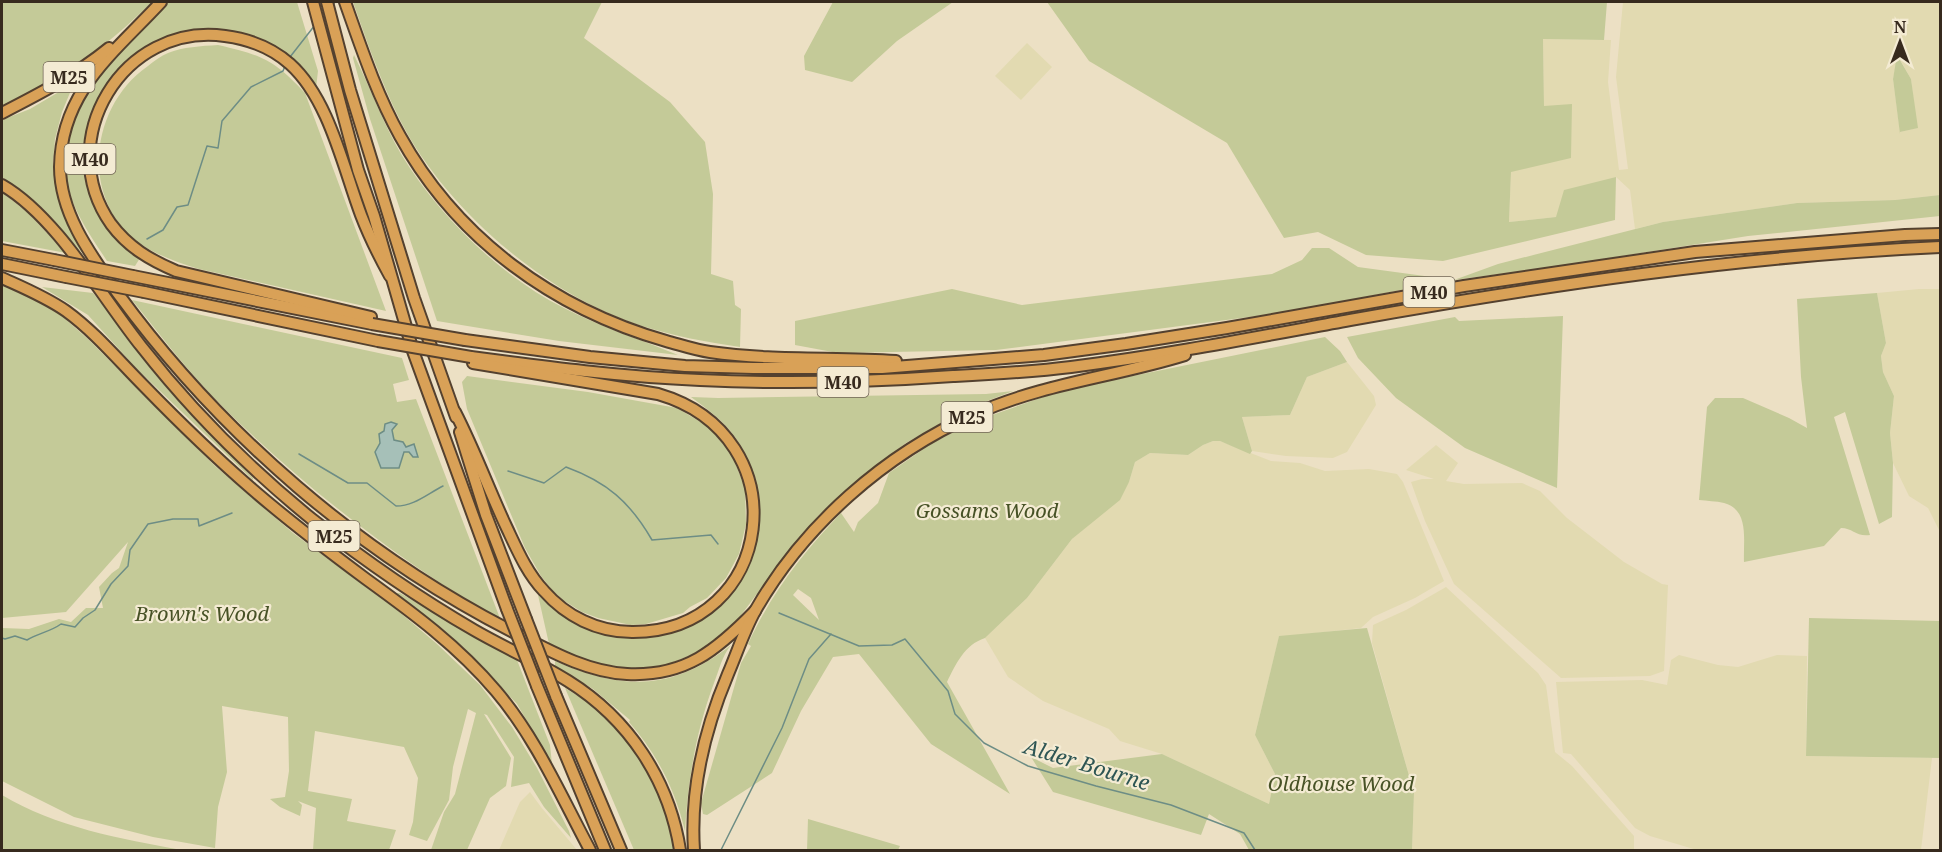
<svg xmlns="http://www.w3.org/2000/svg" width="1942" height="852" font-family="'Noto Serif',serif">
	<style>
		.farmland { fill: #e2dab1; fill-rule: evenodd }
		.green { fill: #c4ca98; fill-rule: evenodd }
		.water { fill: #a6c0b8; stroke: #6d8d85; stroke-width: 1.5 }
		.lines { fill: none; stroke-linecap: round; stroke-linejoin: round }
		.stream { stroke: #6d8d85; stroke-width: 1.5 }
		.highway-casing { stroke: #54412f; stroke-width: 14 }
		.highway { stroke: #d9a157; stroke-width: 10 }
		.highway-bridge-casing { stroke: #54412f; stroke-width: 14; stroke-linecap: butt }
		.highway-bridge { stroke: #d9a157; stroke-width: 10 }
		.labels { text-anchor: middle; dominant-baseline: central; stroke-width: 4.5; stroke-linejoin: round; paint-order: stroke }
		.shield { fill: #f4ebd3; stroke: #706454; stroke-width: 1.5 }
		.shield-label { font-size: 18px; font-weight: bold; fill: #372a1e }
		.park-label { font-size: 20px; font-style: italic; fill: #475226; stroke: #f4ebd3 }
		.water-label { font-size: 21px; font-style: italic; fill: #2e5654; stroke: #f4ebd3 }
	</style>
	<rect width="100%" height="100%" fill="#ece0c4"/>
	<!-- farmland -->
	<g class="farmland">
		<path d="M1623,2H1940V195L1895,200L1797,203L1663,222L1635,229L1630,190L1616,177L1556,217L1509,222L1511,172L1544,106L1543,39L1611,40L1608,82L1619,170L1628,169L1616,77ZM1898,56L1911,79L1917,128L1900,132L1893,79Z"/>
		<path d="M1027,43L1052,67L1021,100L995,76Z"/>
		<path d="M1919,289H1940V532L1928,508L1909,496L1893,463L1890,433L1894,396L1883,372L1881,356L1886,343L1877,293Z"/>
		<path d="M1347,362L1374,396L1376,405L1347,452L1333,458L1286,456L1252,451L1242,417L1290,415L1307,377Z"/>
		<path d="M1213,441H1220L1271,461L1300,463L1325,471L1369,469L1397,474L1403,482L1444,581L1415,598L1373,617L1361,628L1279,637L1255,735L1275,774L1269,804L1162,754L1120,741L1109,729L1043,701L1008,677L985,638L1027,598L1072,539L1094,520L1129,482L1135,462L1150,453L1188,455L1203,445Z"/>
		<path d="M1436,445L1458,463L1446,481L1464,484L1522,483L1540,491L1567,518L1624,562L1662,584L1668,585L1664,671L1650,676L1561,678L1454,584L1425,521L1411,482L1422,479H1434L1406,470Z"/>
		<path d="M1446,587L1538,673L1546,685L1555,752L1572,766L1634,836V850H1412L1414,793L1372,643L1373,625L1406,610Z"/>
		<path d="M1679,655L1718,665L1738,667L1777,655L1807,656L1806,756L1932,758L1921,850H1697L1650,836L1635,828L1571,754L1563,753L1556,682L1642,680L1667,685L1671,660Z"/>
		<path d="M530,792L541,807L577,850H499L520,802Z"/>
	</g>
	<!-- green -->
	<g class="green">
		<path d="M2,2H152C107,46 60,82 2,107Z"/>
		<path d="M168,2H297L318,71L316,88C305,76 294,60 281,51C255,34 224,27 194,31C113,42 65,127 94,202C103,226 121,243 140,258L135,266L107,261C94,241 79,220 71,197C55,144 78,91 116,54C133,36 153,22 168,2Z"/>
		<path d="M353,2H602L584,38L670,102L705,142L713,194L711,274L733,281L735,305L741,309L740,347C706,342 674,336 642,326C547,296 445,209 400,120C381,82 367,42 353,2Z"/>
		<path d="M833,2H953L897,41L852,82L805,70L804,56Z"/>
		<path d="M1047,2H1607L1604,40L1543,39L1544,106L1572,104L1571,158L1511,172L1509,222L1556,217L1564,190L1616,177L1615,220L1443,261L1366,255L1318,232L1284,238L1227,143L1089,61Z"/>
		<path d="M218,45C262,55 274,60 305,93L386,311L199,269C174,261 149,253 129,235C80,187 94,103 148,66C154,61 161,56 168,53C183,47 201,46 218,45Z"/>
		<path d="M354,55C370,87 383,123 401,154C438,215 500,276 564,308C600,327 640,339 678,355L559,341L437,321L370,119L353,58Z"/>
		<path d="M1897,55L1911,79L1918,128L1900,132V134L1893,79Z"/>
		<path d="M74,83L62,112L55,139L53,162L62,209L86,257L40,206L2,177V120L30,109Z"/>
		<path d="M2,192L28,213L66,253L2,241Z"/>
		<path d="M1940,195V216L1748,236L1560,266L1454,280L1280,313L996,350L838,353L795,345V321L952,289L1022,305L1272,274L1302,260L1312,248H1329L1358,267L1454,280L1498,264L1663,222L1797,203L1895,200Z"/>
		<path d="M2,285L35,299L62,316L89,340L215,466L293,533L397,610L437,644L480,685L512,727L537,768L569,831L571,838L544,807L529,783L511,787L514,757L487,715L484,714L511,758L506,786L490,798L467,850H431L444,812L455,794L476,713L468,709L453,767L449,800L427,841L409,835L413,822L418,778L404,747L315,731L308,791L352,799L347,821L396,830L389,850H313L316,808L298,801L302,805L300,816L280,807L270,799L285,797L289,771L288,717L222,706L227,772L218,807L215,848L153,837L74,817L2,781V628L29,629L59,619L71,622L86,608H103L99,587L112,573L119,568L128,542L66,612L2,618Z"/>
		<path d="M42,287L93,293L182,404L253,478V480L136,368L88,315Z"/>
		<path d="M1877,293L1886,343L1881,356L1883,372L1894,396L1890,433L1893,463L1892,517L1879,524L1845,412L1834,417L1870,535C1856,537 1853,528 1841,528L1824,546L1744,562C1743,541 1750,510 1724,503C1716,501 1707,501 1699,500L1707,407L1715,398H1743L1789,418L1807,428L1801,377L1797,299Z"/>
		<path d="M132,300L402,358L409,380L393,384L397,402L416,399L501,621C400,561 307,490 223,407C190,374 161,336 132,300Z"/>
		<path d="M1563,316L1557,488L1465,448L1396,398L1358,358L1347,337L1455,317L1459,321Z"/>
		<path d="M1325,337L1340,351L1347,362L1307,377L1290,415L1242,417L1252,451L1250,454L1220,441H1213L1203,445L1188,455L1150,453L1135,462L1129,482L1120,500L1072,539L1027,598L985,638C964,645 956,664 947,682L1010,794L931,744L859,654L833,657L801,711L772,773L707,815L703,814L701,803L741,663L751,646L748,644C772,592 802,554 841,513L854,532L858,522L878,503L889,473L932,443L978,420L1046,396L1088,385ZM798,589L811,598L819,620L793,595Z"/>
		<path d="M467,376L588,392L677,408L709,427L732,455L745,488L746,524L739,554L726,578L707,598L690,607L683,613L646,624L631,625L598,618L582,612L563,600L552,590L541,576L525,548L467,409L462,382Z"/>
		<path d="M1013,391L964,410L906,443L851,486L819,515L788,552L763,591L756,595L733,626L699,653L693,654L669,664L638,670L586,661L549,644L538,595C559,613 584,632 613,636C723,651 800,529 735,437C724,421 707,409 691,397L718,398L986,394Z"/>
		<path d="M394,593H400L517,660L550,745L552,764L517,704L464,648L439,626Z"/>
		<path d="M1809,618L1940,621V758L1806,756Z"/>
		<path d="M1367,628L1414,793L1412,850H1249L1240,834L1209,814L1201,835L1053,792L1031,757L1053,768L1162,754L1269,804L1275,774L1255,735L1279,636Z"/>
		<path d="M731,645C722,656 719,670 714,683C696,731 688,780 685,831C675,789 657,754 629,722L630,720L593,689L555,666V661C622,690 671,692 731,645Z"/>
		<path d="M565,688L591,704L606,717L642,758L652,778L670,820L675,850H634Z"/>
		<path d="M2,795C55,827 121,839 182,850H2Z"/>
		<path d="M808,819L900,846L898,850H807Z"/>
	</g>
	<!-- water -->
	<path class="water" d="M391,422L397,424L392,430L394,440L403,442L406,447L414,444L418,457H413L409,452H404L399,468H381L375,452L380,443L379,434L384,431L385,424Z"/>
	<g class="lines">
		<!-- stream -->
		<g class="stream">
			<path d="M332,6L335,2"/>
			<path d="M290,57L315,25"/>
			<path d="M147,239L163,230L177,207L188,205L207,146L218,148L222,121L251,87L283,71L285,66"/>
			<path d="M299,454L348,483H367L396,506C414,506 427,494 443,486"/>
			<path d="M508,471L544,483L566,467C607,482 630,502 652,540L711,535L718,544"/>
			<path d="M779,613L859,646L892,645L905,639L948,691L955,714L984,743L1028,766L1096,786L1171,805L1244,833L1255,850"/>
			<path d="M2,638L5,639L15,636L27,640C38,633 50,632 61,624L75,627L83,618L95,610L111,584L128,566L130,550L148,524L173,519H198L199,526L232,513"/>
			<path d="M721,850L782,728L809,659L831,634"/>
		</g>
		<defs>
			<g id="highway">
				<path d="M161,2C114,53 61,91 60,167C60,215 93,258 119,295C222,435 360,554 515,633C550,651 587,672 627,674C685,677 717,650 755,611"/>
				<path d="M313,2L358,170L374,216L413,351L507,609"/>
				<path d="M327,2L350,90L414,298L456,417"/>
				<path d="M345,2C361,47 376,93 400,136C457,239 554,309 666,341C681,345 695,350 710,352C772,361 834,357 896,361"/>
				<path d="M2,113C39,94 76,75 109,48"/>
				<path d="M2,185C56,216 102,297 141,346C191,410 250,469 313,520C364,560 417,597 474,630C505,648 538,662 568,681C629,719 669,780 680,850"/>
				<path d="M2,250L54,260"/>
				<path d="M2,264L66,277"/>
				<path d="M133,276L372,324"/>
				<path d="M2,278C24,288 46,297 66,311C95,332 119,361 144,386C179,422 215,457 252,489C289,521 327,550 366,579C413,613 458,646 496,691C536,738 561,796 590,850"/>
				<path d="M144,292L378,341"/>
				<path d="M371,317L176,271C150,260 128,247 111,224C52,140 123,22 225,36C248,39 272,48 290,64C329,99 343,167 361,215C369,236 379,256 390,276"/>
				<path d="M465,340L590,357L685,366L753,368H882L1044,355L1126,344L1227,328L1464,286L1695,252L1905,235L1940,234"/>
				<path d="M471,357C547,367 623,377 700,380C784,384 869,382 953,376C992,374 1032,372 1071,367C1165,355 1257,337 1350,320C1546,285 1742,256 1940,247"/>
				<path d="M455,412C474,449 488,487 505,524C516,547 526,572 544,591C566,616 597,632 632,632C775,633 802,436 658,394L473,363"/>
				<path d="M460,432L486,515L526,619"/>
				<path d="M537,686L605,850"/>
				<path d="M556,696L621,850"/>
				<path d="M694,850C690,789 704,731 728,674C737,653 744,631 755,611C804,525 885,454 975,414C1045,383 1114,377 1185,355"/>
			</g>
		</defs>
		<!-- highway casing -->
		<use href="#highway" class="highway-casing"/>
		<!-- highway -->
		<use href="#highway" class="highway"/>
		<defs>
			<g id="highway-bridge">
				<path d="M54,260L133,276"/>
				<path d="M66,277L144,292"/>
				<path d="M372,324L465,340"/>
				<path d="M378,341L471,357"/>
				<path d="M507,609L537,686"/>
				<path d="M526,619L556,696"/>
			</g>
		</defs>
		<!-- highway-bridge casing -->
		<use href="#highway-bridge" class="highway-bridge-casing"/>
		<!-- highway-bridge -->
		<use href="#highway-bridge" class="highway-bridge"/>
	</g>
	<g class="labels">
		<!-- shield labels -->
		<g class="shield">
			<rect x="43.5" y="62" width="51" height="30" rx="4.5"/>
			<rect x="64.5" y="144" width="51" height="30" rx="4.5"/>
			<rect x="1403.5" y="277" width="51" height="30" rx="4.5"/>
			<rect x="817.5" y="367" width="51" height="30" rx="4.5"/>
			<rect x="941.5" y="402" width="51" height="30" rx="4.5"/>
			<rect x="308.5" y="521" width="51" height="30" rx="4.5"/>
		</g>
		<g class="shield-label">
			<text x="69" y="77">M25</text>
			<text x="90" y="159">M40</text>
			<text x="1429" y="292">M40</text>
			<text x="843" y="382">M40</text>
			<text x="967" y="417">M25</text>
			<text x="334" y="536">M25</text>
		</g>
		<!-- park labels -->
		<g class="park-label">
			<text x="987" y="510">Gossams Wood</text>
			<text x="202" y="613">Brown's Wood</text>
			<text x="1341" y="783">Oldhouse Wood</text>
		</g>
		<!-- water labels -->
		<g class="water-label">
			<text transform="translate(1087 764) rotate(17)">Alder Bourne</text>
		</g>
	</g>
	<!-- border -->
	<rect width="1942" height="852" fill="none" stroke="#372a1e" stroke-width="6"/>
	<!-- north arrow -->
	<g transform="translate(1900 42)" stroke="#f4ebd3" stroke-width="4.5" paint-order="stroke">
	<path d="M0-4.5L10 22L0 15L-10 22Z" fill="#372a1e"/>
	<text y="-9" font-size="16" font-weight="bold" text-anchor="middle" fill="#372a1e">N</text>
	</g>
</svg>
